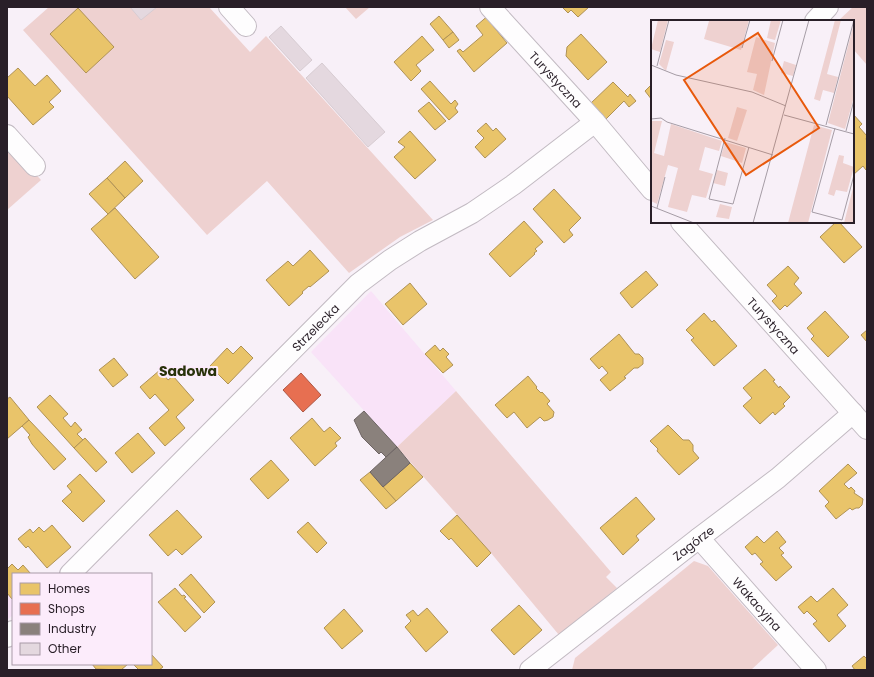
<svg xmlns="http://www.w3.org/2000/svg" width="874" height="677" font-family="Poppins,sans-serif">
	<style>
		.built { fill: #f9e3f8 }
		.green { fill: #eed1d0 }
		.homes { fill: #e9c46a; stroke: #af9256 }
		.shops { fill: #e76f51; stroke: #ae5745 }
		.industry { fill: #8a817c; stroke: #6d6463 }
		.building { fill: #e4d8df; stroke: #d7ccd2 }
		.lines { fill: none; stroke-linecap: round; stroke-linejoin: round }
		.minor-casing { stroke: #c2bac2; stroke-width: 22 }
		.minor { stroke: #fefdfe; stroke-width: 20 }
		.labels { text-anchor: middle; dominant-baseline: central; stroke-width: 4; stroke-linejoin: round; paint-order: stroke }
		.street-label { font-size: 12px; fill: #291f28; stroke: #fcecfb }
		.quarter-label { font-size: 14px; font-weight: bold; fill: #29320b; stroke: #fcecfb }
		.inset-road { fill: none; stroke: #a59ca5; stroke-width: 1 }
		.view { fill: #e8590c; fill-opacity: 0.15; stroke: #e8590c; stroke-width: 2 }
		.inset-edge { fill: none; stroke: #291f28; stroke-width: 2 }
	</style>
	<rect width="100%" height="100%" fill="#f8f0f8"/>
	<!-- built -->
	<g class="built">
		<path d="M371,291L456,391L397,447L311,352Z"/>
		<path d="M7,593L13,600V615L7,620Z"/>
	</g>
	<!-- green -->
	<g class="green">
		<path d="M49,7H209L250,52L266,36L433,220L400,237L349,273L267,181L207,235L23,30Z"/>
		<path d="M345,7H370L356,19Z"/>
		<path d="M853,7H867V65L853,49V21H838Z"/>
		<path d="M7,143L41,180L7,210Z"/>
		<path d="M456,391L611,572L606,577L617,588L559,635L491,553L397,447Z"/>
		<path d="M694,561L708,566L778,645L751,670H572L575,658Z"/>
	</g>
	<!-- homes -->
	<g class="homes">
		<path d="M562,7H589L578,17L571,10L568,13Z"/>
		<path d="M78,8L114,47L86,73L50,34Z"/>
		<path d="M490,14L497,22L493,26L507,43L474,72L457,51L460,49L463,52L483,35L476,26Z"/>
		<path d="M439,16L453,32L443,40L430,24Z"/>
		<path d="M453,32L459,40L449,48L443,40Z"/>
		<path d="M581,34L607,62L588,80L566,56L567,47Z"/>
		<path d="M422,36L434,50L416,65L421,71L411,81L394,62Z"/>
		<path d="M18,68L35,86L47,75L61,91L49,102L54,107L33,125L7,96V78Z"/>
		<path d="M430,81L451,104L455,100L458,104L455,108L458,112L449,120L421,89Z"/>
		<path d="M613,82L628,97L630,94L636,101L629,107L624,101L606,119L591,103Z"/>
		<path d="M652,84V100L645,91Z"/>
		<path d="M429,102L446,121L435,130L418,111Z"/>
		<path d="M853,114L862,124L859,127L867,136L866,139L867,141V169L866,170L863,166L853,175Z"/>
		<path d="M486,123L493,131L496,128L506,139L485,158L475,147L484,138L477,131Z"/>
		<path d="M410,131L436,160L415,179L394,157L405,147L398,142Z"/>
		<path d="M125,161L143,181L125,198L107,178Z"/>
		<path d="M107,178L125,198L108,214L89,194Z"/>
		<path d="M554,189L581,218L569,230L573,235L564,243L533,209Z"/>
		<path d="M115,208L159,257L135,279L91,229Z"/>
		<path d="M524,221L543,242L535,249L537,251L534,253L535,254L510,277L489,254Z"/>
		<path d="M836,222H839L862,247L844,263L820,237Z"/>
		<path d="M310,250L329,271L310,287L309,286L302,292L303,293L289,306L266,280L288,261L293,266Z"/>
		<path d="M788,266L799,278L794,284L802,293L787,307L785,305L780,310L772,301L777,296L767,285Z"/>
		<path d="M646,271L658,285L632,308L620,293Z"/>
		<path d="M410,283L427,304L403,325L385,304Z"/>
		<path d="M825,311L849,337L828,357L811,339L814,336L807,328Z"/>
		<path d="M704,313L712,322L714,320L737,346L714,366L691,340L694,338L686,330Z"/>
		<path d="M867,330V342L861,335Z"/>
		<path d="M619,334L635,354H639L643,358V364L638,368H634L624,377L626,378L610,391L600,380L608,373L602,366L599,369L590,359Z"/>
		<path d="M435,345L440,351L443,348L449,354L446,357L453,365L443,373L425,354Z"/>
		<path d="M241,346L253,358L228,384L210,366L227,348L233,354Z"/>
		<path d="M114,358L128,375L113,387L99,370Z"/>
		<path d="M765,369L775,380L773,381L779,388L780,386L790,397L783,404L785,406L775,415L773,412L760,424L743,406L752,398L743,388Z"/>
		<path d="M160,370L168,380L173,376L194,400L176,417L185,428L165,446L149,428L169,410L155,394L150,399L140,387Z"/>
		<path d="M528,376L537,387L536,388L541,393L542,392L550,401L547,404L554,412L553,417L548,420L544,421L540,417L527,428L514,412L507,418L495,405Z"/>
		<path d="M50,395L68,414L63,418L71,427L75,422L82,430L77,434L83,440L74,448L37,407Z"/>
		<path d="M10,397L29,420L7,439V399Z"/>
		<path d="M312,418L324,432L330,427L341,438L335,443L337,446L315,466L290,438Z"/>
		<path d="M29,420L66,459L54,470L32,444L28,437L30,435L22,426Z"/>
		<path d="M668,425L683,440H689L693,445V451L699,458L679,475L657,451L658,449L650,441Z"/>
		<path d="M138,433L155,453L132,473L115,453Z"/>
		<path d="M85,438L107,462L96,472L74,448Z"/>
		<path d="M271,460L289,480L268,499L250,479Z"/>
		<path d="M410,463L423,477L396,501L383,487Z"/>
		<path d="M848,464L857,473L844,484L849,489L851,487L855,491L854,493L863,499L862,505L859,508H856L852,510L850,508L836,519L825,506L829,502L819,491Z"/>
		<path d="M370,472L396,501L386,509L360,480Z"/>
		<path d="M80,474L105,501L83,522L62,501L72,492L67,486Z"/>
		<path d="M636,497L655,519L636,536L639,540L623,555L600,528Z"/>
		<path d="M177,510L202,537L182,555L176,549L168,556L149,535Z"/>
		<path d="M457,515L491,553L477,567L451,538L449,540L440,531Z"/>
		<path d="M308,522L327,543L317,553L297,532Z"/>
		<path d="M52,525L71,547L47,568L28,546L26,548L18,539L30,529L33,533L39,527L44,532Z"/>
		<path d="M777,531L786,542L779,548L784,553L781,555L792,567L776,581L760,564L763,562L755,553L752,555L745,547L757,536L764,543Z"/>
		<path d="M12,564L18,570L23,565L31,574H13V597L12,599L7,593V569Z"/>
		<path d="M191,574L215,602L204,613L179,585Z"/>
		<path d="M175,588L182,596L184,595L186,597L184,598L201,617L185,632L158,602Z"/>
		<path d="M833,588L848,605L837,615L846,626L829,642L813,624L817,621L807,611L804,614L798,607L811,596L817,602Z"/>
		<path d="M519,605L542,630L514,655L491,630Z"/>
		<path d="M427,608L448,632L426,652L405,627L411,621L406,615L413,610L418,616Z"/>
		<path d="M344,609L363,631L342,649L324,628Z"/>
		<path d="M151,654L163,667L159,670H139L133,664H151Z"/>
		<path d="M864,656L867,659V670H855L852,666Z"/>
		<path d="M92,664H128L121,670L96,669Z"/>
	</g>
	<!-- shops -->
	<path class="shops" d="M301,373L321,395L303,412L283,390Z"/>
	<!-- industry -->
	<g class="industry">
		<path d="M364,411L397,447L386,457L381,452L379,454L362,437L354,420Z"/>
		<path d="M397,447L410,463L383,487L370,472Z"/>
	</g>
	<!-- building -->
	<g class="building">
		<path d="M130,7H157L141,20Z"/>
		<path d="M281,26L312,60L300,71L269,37Z"/>
		<path d="M322,63L385,132L368,147L306,78Z"/>
	</g>
	<g class="lines">
		<defs>
			<g id="minor">
				<path d="M229,7L246,26"/>
				<path id="s1" d="M490,7L595,122L652,190"/>
				<path d="M815,21L828,7"/>
				<path d="M7,135L35,166"/>
				<path id="s2" d="M681,222L867,429"/>
				<path id="s3" d="M699,538L816,670"/>
				<path id="s4" d="M70,574L358,284L390,260L420,241L472,213L513,185L595,122"/>
				<path d="M7,637L13,631"/>
				<path id="s5" d="M530,670L699,538L778,478L853,413"/>
			</g>
		</defs>
		<!-- minor casing -->
		<use href="#minor" class="minor-casing"/>
		<!-- minor -->
		<use href="#minor" class="minor"/>
	</g>
	<g class="labels">
		<!-- street labels -->
		<g class="street-label">
			<text stroke="none"><textPath href="#s1" startOffset="98">Turystyczna</textPath></text>
			<text stroke="none"><textPath href="#s2" startOffset="139">Turystyczna</textPath></text>
			<text stroke="none"><textPath href="#s4" startOffset="348">Strzelecka</textPath></text>
			<text stroke="none"><textPath href="#s5" startOffset="207">Zagórze</textPath></text>
			<text stroke="none"><textPath href="#s3" startOffset="88">Wakacyjna</textPath></text>
		</g>
		<!-- quarter labels -->
		<g class="quarter-label">
			<text x="188" y="371">Sadowa</text>
		</g>
	</g>
	<!-- overview -->
	<g transform="translate(651 20)">
		<rect width="203" height="203" fill="#f8f0f8"/>
		<path d="M7,0H17L9,32L0,29ZM54,0H98L90,30L53,19L58,1ZM120,0H130L124,20L116,18ZM184,0H190L176,54L187,57L183,73L172,70L169,81L163,79ZM203,3V77L194,109L177,103ZM105,17L124,23L113,75L102,70L106,54L96,52ZM15,20L23,22L15,51L8,44ZM133,41L145,45L142,56L130,53ZM86,87L96,90L86,121L77,118ZM0,101H11L3,133L13,136L20,104L71,121L68,131L54,127L48,150L62,154L55,178L41,175L36,192L17,187L27,148L17,145L6,184L0,181ZM163,105L181,110L157,203H137ZM74,122L95,128L91,143L70,136ZM188,135L193,136L192,143L203,147L196,172L185,170L183,176L177,174ZM66,150L77,153L74,166L62,163ZM202,168L203,203H193ZM69,184L81,187L78,199L65,197Z" fill="#eed1d0"/>
		<path class="inset-road" d="M91,28L99,0M121,41L132,0M0,45L25,55L101,72L135,86M6,46L18,0M133,95L203,114M0,99L10,98L16,102L122,135M175,105L203,0M184,108L161,192L191,200L203,155M195,111L203,80M74,118L58,179L82,184L98,127M0,186L43,203M6,188L14,157M102,203L158,0"/>
		<path class="view" d="M107,13L168,108L95,155L33,60Z"/>
		<rect width="203" height="203" class="inset-edge"/>
	</g>
	<!-- border -->
	<rect width="874" height="677" fill="none" stroke="#291f28" stroke-width="16"/>
	<!-- legend -->
	<rect x="12" y="573" width="140" height="92" fill="#fcecfb" stroke="#a89aa7"/>
	<rect x="20" y="583" width="20" height="12" fill="#e9c46a" stroke="#a89aa7"/>
	<text x="48" y="593" font-size="12" fill="#291f28">Homes</text>
	<rect x="20" y="603" width="20" height="12" fill="#e76f51" stroke="#a89aa7"/>
	<text x="48" y="613" font-size="12" fill="#291f28">Shops</text>
	<rect x="20" y="623" width="20" height="12" fill="#8a817c" stroke="#a89aa7"/>
	<text x="48" y="633" font-size="12" fill="#291f28">Industry</text>
	<rect x="20" y="643" width="20" height="12" fill="#e4d8df" stroke="#a89aa7"/>
	<text x="48" y="653" font-size="12" fill="#291f28">Other</text>
</svg>
